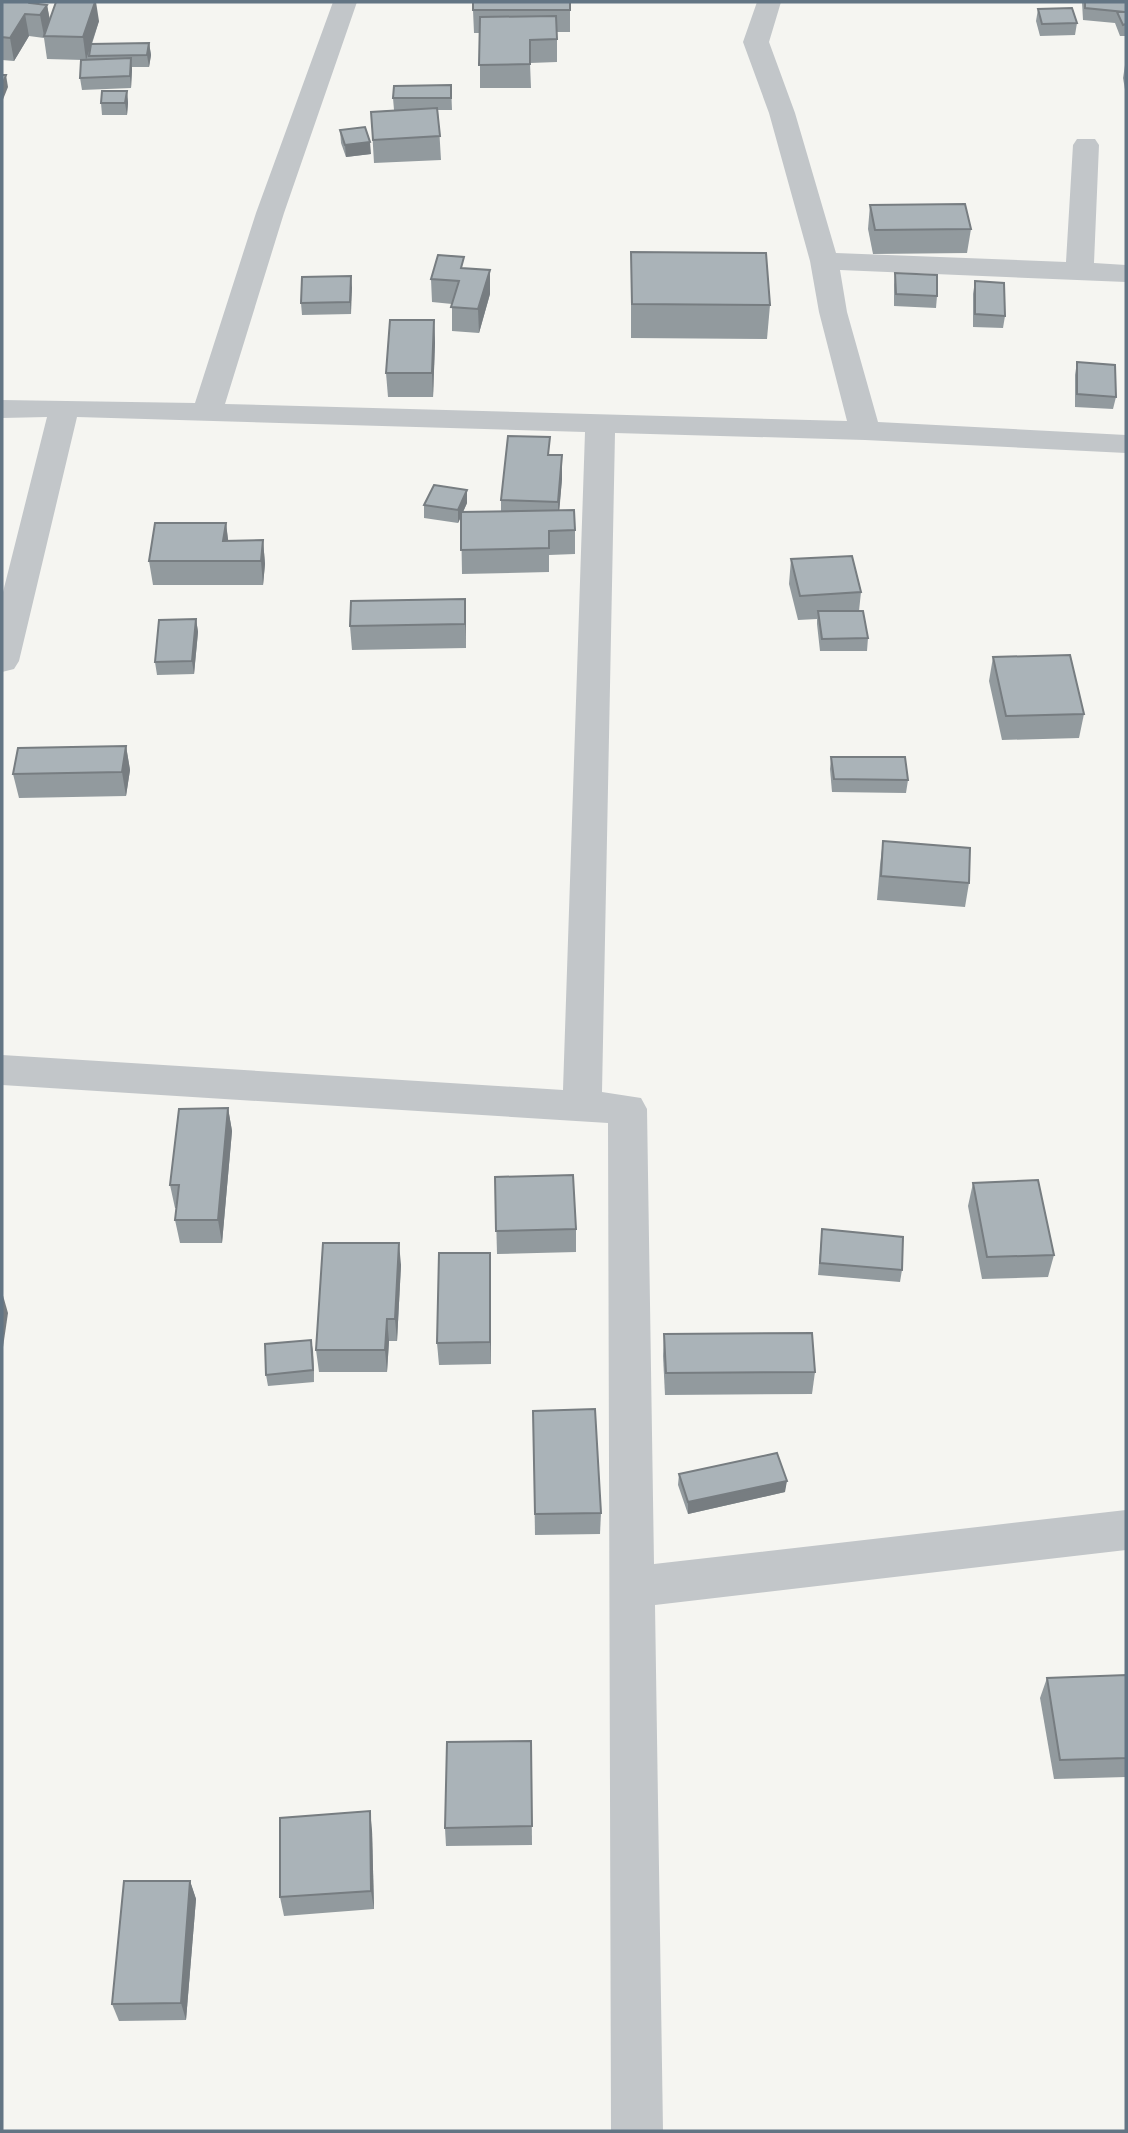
<svg xmlns="http://www.w3.org/2000/svg" width="1128" height="2133" font-family="Raleway,sans-serif">
	<style>
		.lines { fill: none; stroke-linecap: round; stroke-linejoin: round }
		.minor { fill: #c2c6c9; fill-rule: evenodd }
		.wall { fill: #929a9e }
		.shaded-wall { fill: #777d81 }
		.building { fill: #aab3b8; stroke: #777d81; stroke-width: 2 }
	</style>
	<rect width="100%" height="100%" fill="#f5f5f1"/>
	<g class="lines">
		<!-- minor -->
		<path class="minor" d="M333,2H357L284,213L225,404L847,421L819,312L810,261L769,113L743,42L757,2H781L769,42L795,113L836,253L1066,262L1073,145L1077,139H1095L1099,145L1094,263L1126,265V282L840,270L847,312L878,422L1126,435V453L865,440L615,433L602,1092L641,1098L647,1109L654,1564L1126,1510V1550L655,1605L663,2131H611L608,1123L2,1085V1055L563,1090L585,432L77,417L19,661L14,669L2,672V596L47,417L2,418V400L195,403L256,213Z"/>
	</g>
	<!-- wall -->
	<g class="wall">
		<path d="M2,2L47,5L50,20L99,21L92,44L149,43L151,55L149,67H132L131,88L82,90L80,78L83,60L47,59L44,38L29,36L14,61L2,60Z"/>
		<path d="M570,2V32H557V62L530,63L531,88H480V33H474L473,10Z"/>
		<path d="M1082,2H1126V36H1120L1115,23L1083,20Z"/>
		<path d="M1038,9L1077,23L1075,35L1040,36L1036,21Z"/>
		<path d="M1126,59V95L1123,78Z"/>
		<path d="M451,85L452,110H438L441,160L374,163L371,112L394,110L393,98Z"/>
		<path d="M127,91L128,103L127,115H102L101,103Z"/>
		<path d="M340,130L371,154L346,157L341,143Z"/>
		<path d="M870,205L971,229L967,253L873,254L868,229Z"/>
		<path d="M631,252L770,305L767,339L631,338Z"/>
		<path d="M465,268L490,294L479,333L452,331V304L432,302L431,279Z"/>
		<path d="M895,273L937,296L936,308L894,306V285Z"/>
		<path d="M351,276V314L302,315L301,303Z"/>
		<path d="M975,281L1005,316L1003,328L973,327V294Z"/>
		<path d="M434,320L435,343L433,397H388L386,373Z"/>
		<path d="M1077,362L1116,397L1113,409L1075,407V375Z"/>
		<path d="M550,455H562V479L559,510L575,530V554L549,555V572L462,574L461,517L458,523L424,518V505L467,503L463,512L501,511V500Z"/>
		<path d="M226,523L228,541L263,540L265,564L263,585H153L149,561Z"/>
		<path d="M791,559L861,592L859,611L868,638L867,651H820L817,624V619L798,620L789,584Z"/>
		<path d="M465,599L466,648L352,650L350,626Z"/>
		<path d="M196,619L198,632L194,674L157,675L155,662Z"/>
		<path d="M993,657L1084,714L1079,738L1002,740L989,681Z"/>
		<path d="M126,746L130,770L126,796L19,798L13,774Z"/>
		<path d="M831,757L908,780L906,793L832,792L830,769Z"/>
		<path d="M883,841L969,883L965,907L877,900L880,865Z"/>
		<path d="M228,1108L232,1131L222,1243H180L175,1220L177,1208H175L170,1185Z"/>
		<path d="M495,1177L576,1229V1252L497,1254Z"/>
		<path d="M973,1183L1054,1255L1048,1277L982,1279L968,1206Z"/>
		<path d="M822,1229L902,1270L900,1282L818,1275Z"/>
		<path d="M490,1253L491,1364L439,1365L437,1343Z"/>
		<path d="M401,1265L397,1341H389L387,1372H319L316,1350Z"/>
		<path d="M664,1334L815,1372L812,1394L665,1395L663,1356Z"/>
		<path d="M313,1351L314,1382L268,1386L266,1375Z"/>
		<path d="M533,1411L601,1513L600,1534L535,1535Z"/>
		<path d="M679,1474L785,1492L688,1514L678,1485Z"/>
		<path d="M1126,1675V1777L1054,1779L1040,1698L1047,1678Z"/>
		<path d="M531,1741L532,1845L446,1846L445,1828Z"/>
		<path d="M372,1830L374,1909L284,1916L280,1897Z"/>
		<path d="M190,1881L196,1899L186,2020L119,2021L112,2004Z"/>
	</g>
	<!-- shaded-wall -->
	<g class="shaded-wall">
		<path d="M95,2H96L99,21L86,60L83,37Z"/>
		<path d="M47,5L51,27L44,36L40,15Z"/>
		<path d="M25,14L29,36L14,61L10,38Z"/>
		<path d="M149,43L151,55L149,67L147,55Z"/>
		<path d="M131,58L132,70L131,88L130,76Z"/>
		<path d="M6,75L8,87L2,102V85Z"/>
		<path d="M127,91L128,103L127,115L125,103Z"/>
		<path d="M370,142L371,154L346,157L345,145Z"/>
		<path d="M490,270V294L479,333L478,309Z"/>
		<path d="M351,276L352,288L351,314L350,302Z"/>
		<path d="M434,320L435,343L433,397L432,373Z"/>
		<path d="M562,455V479L558,526V502Z"/>
		<path d="M467,490V503L458,523V510Z"/>
		<path d="M226,523L229,547L223,541Z"/>
		<path d="M263,540L265,564L263,585L261,561Z"/>
		<path d="M465,599L466,623V648L465,624Z"/>
		<path d="M196,619L198,632L194,674L192,661Z"/>
		<path d="M126,746L130,770L126,796L122,772Z"/>
		<path d="M228,1108L232,1131L222,1243L218,1220Z"/>
		<path d="M399,1243L401,1265L397,1341L395,1319Z"/>
		<path d="M490,1253L491,1275V1364L490,1342Z"/>
		<path d="M2,1292L8,1313L2,1354Z"/>
		<path d="M387,1319L389,1341L387,1372L385,1350Z"/>
		<path d="M311,1340L313,1351L314,1382L313,1370Z"/>
		<path d="M787,1481L785,1492L688,1514V1502Z"/>
		<path d="M370,1811L372,1830L374,1909L371,1891Z"/>
		<path d="M190,1881L196,1899L186,2020L181,2003Z"/>
	</g>
	<!-- building -->
	<g class="building">
		<path d="M2,2H31L30,3L47,5L40,15L25,14L10,38L2,37Z"/>
		<path d="M56,2H95L83,37L44,36Z"/>
		<rect x="473" y="2" width="97" height="8"/>
		<path d="M1085,2H1126V24L1123,25L1117,12H1125L1085,8Z"/>
		<path d="M1072,8L1077,23L1042,24L1038,9Z"/>
		<path d="M556,16L557,39L530,40V64L479,65L480,17Z"/>
		<path d="M149,43L147,55L89,56L91,44Z"/>
		<path d="M131,58L130,76L80,78L81,60Z"/>
		<path d="M2,75H6L2,85Z"/>
		<path d="M451,85V98H393L394,86Z"/>
		<path d="M102,91H127L125,103H101Z"/>
		<path d="M437,108L440,136L373,140L371,112Z"/>
		<path d="M365,127L370,142L345,145L340,130Z"/>
		<path d="M965,204L971,229L875,230L870,205Z"/>
		<path d="M631,252L766,253L770,305L632,304Z"/>
		<path d="M438,255L464,257L461,268L490,270L478,309L451,307L459,281L431,279Z"/>
		<path d="M895,273L937,275V296L896,294Z"/>
		<path d="M351,276L350,302L301,303L302,277Z"/>
		<path d="M975,281L1004,283L1005,316L975,314Z"/>
		<path d="M390,320H434L432,373H386Z"/>
		<path d="M1077,362L1115,365L1116,397L1077,394Z"/>
		<path d="M508,436L550,437L548,455H562L558,502L501,500Z"/>
		<path d="M434,485L467,490L458,510L424,505Z"/>
		<path d="M574,510L575,530L549,531V548L461,550V512Z"/>
		<path d="M155,523H226L223,541L263,540L261,561H149Z"/>
		<path d="M852,556L861,592L800,596L791,559Z"/>
		<path d="M465,599V624L350,626L351,601Z"/>
		<path d="M818,611H863L868,638L822,639Z"/>
		<path d="M196,619L192,661L155,662L159,620Z"/>
		<path d="M1070,655L1084,714L1006,716L993,657Z"/>
		<path d="M126,746L122,772L13,774L18,748Z"/>
		<path d="M831,757H905L908,780L834,779Z"/>
		<path d="M883,841L970,848L969,883L881,876Z"/>
		<path d="M228,1108L218,1220H175L179,1185H170L179,1109Z"/>
		<path d="M573,1175L576,1229L496,1231L495,1177Z"/>
		<path d="M1038,1180L1054,1255L987,1257L973,1183Z"/>
		<path d="M822,1229L903,1237L902,1270L820,1263Z"/>
		<path d="M323,1243H399L395,1319H387L385,1350H316Z"/>
		<path d="M439,1253H490V1342L437,1343Z"/>
		<path d="M812,1333L815,1372L666,1373L664,1334Z"/>
		<path d="M311,1340L313,1370L266,1375L265,1344Z"/>
		<path d="M595,1409L601,1513L535,1514L533,1411Z"/>
		<path d="M777,1453L787,1481L688,1502L679,1474Z"/>
		<path d="M1126,1675V1758L1060,1760L1047,1678Z"/>
		<path d="M531,1741L532,1826L445,1828L447,1742Z"/>
		<path d="M370,1811L371,1891L280,1897V1818Z"/>
		<path d="M124,1881H190L181,2003L112,2004Z"/>
	</g>
	<!-- border -->
	<rect width="1128" height="2133" fill="none" stroke="#637584" stroke-width="7"/>
</svg>
